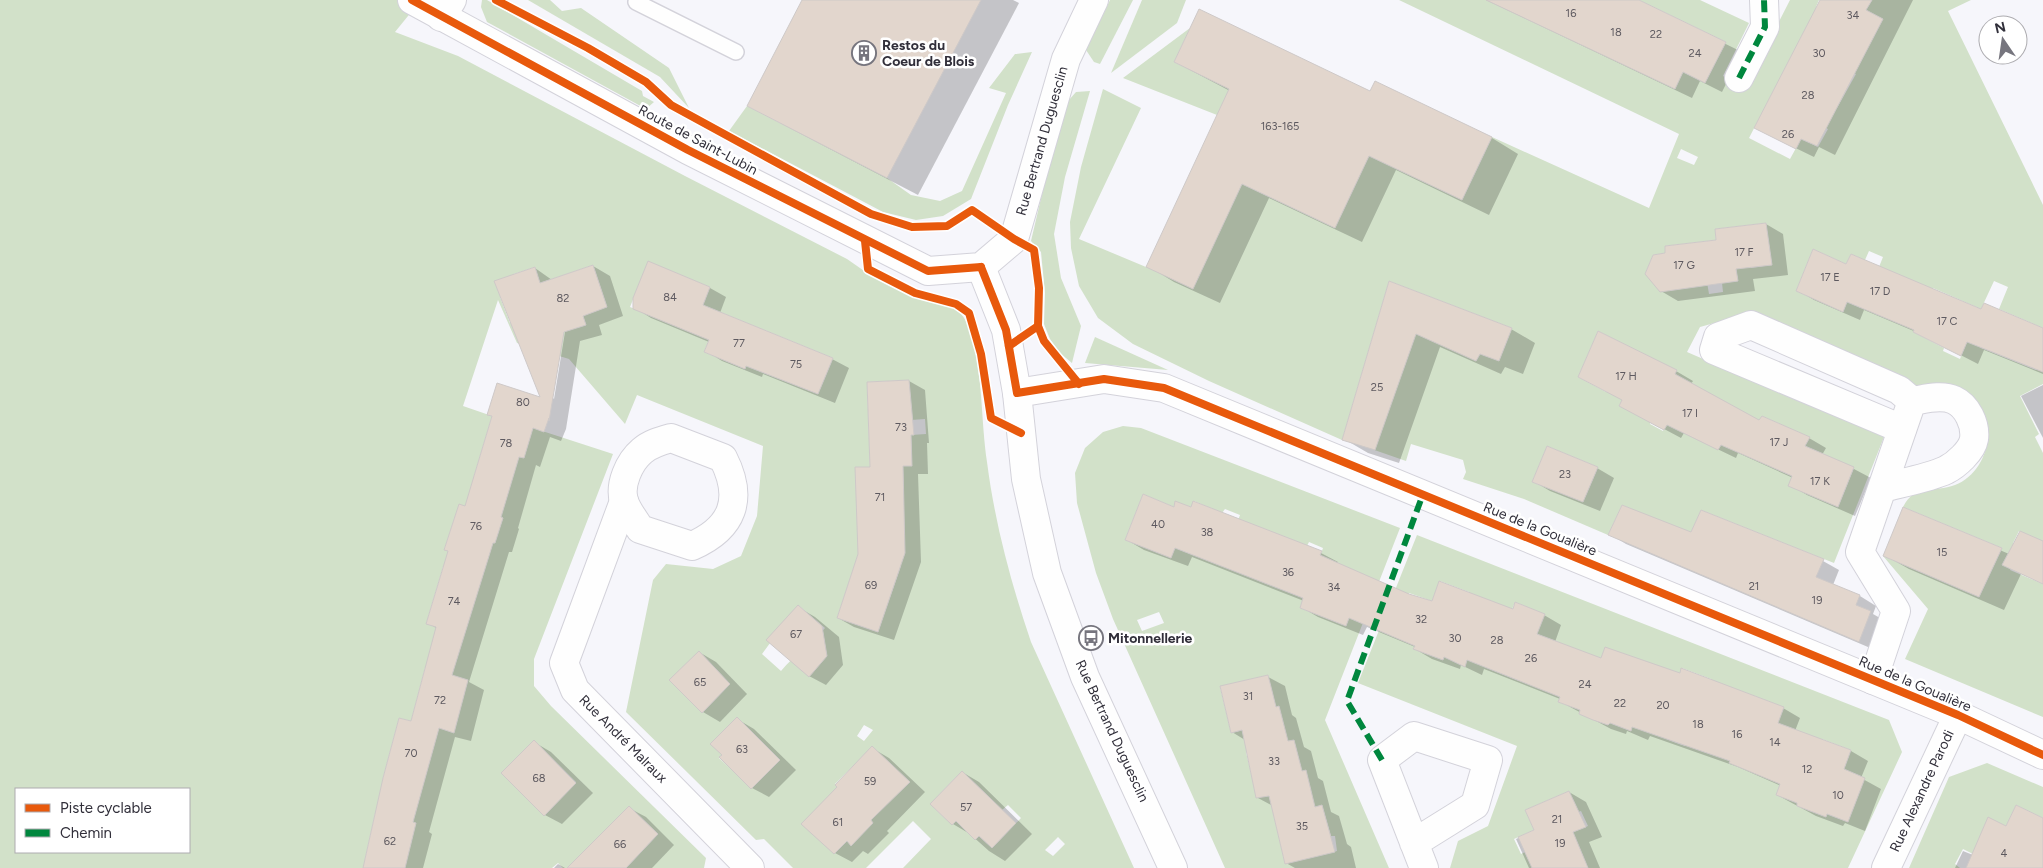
<svg xmlns="http://www.w3.org/2000/svg" width="2043" height="868" font-family="Figtree,sans-serif">
	<style>
		.green { fill: #d2e1c9; fill-rule: evenodd }
		.shadow { fill: #0003; fill-rule: evenodd }
		.building { fill: #e2d6cd; stroke: #cec9c8 }
		.lines { fill: none; stroke-linecap: round; stroke-linejoin: round }
		.lane-casing { stroke: #d3d2da; stroke-width: 18 }
		.street-casing { stroke: #d3d2da; stroke-width: 30 }
		.secondary-casing { stroke: #d3d2da; stroke-width: 30 }
		.lane { stroke: #fefefe; stroke-width: 15 }
		.street { stroke: #fefefe; stroke-width: 28 }
		.secondary { stroke: #fefefe; stroke-width: 28 }
		.quiet { stroke: #00873e; stroke-width: 6; stroke-dasharray: 12 6; stroke-linecap: butt }
		.cycleway-casing { stroke: #fff; stroke-width: 11 }
		.cycleway { stroke: #e8590c; stroke-width: 8 }
		.labels { text-anchor: middle; dominant-baseline: central; stroke-width: 5; stroke-linejoin: round; paint-order: stroke }
		.number-label { font-size: 11px; fill: #5d595f }
		.poi-label { font-size: 14px; font-weight: bold; fill: #312f3a; stroke: #fff; text-anchor: start }
		.street-label { font-size: 14px; fill: #312f3a; stroke: #fff }
	</style>
	<rect width="100%" height="100%" fill="#f6f6fb"/>
	<!-- green -->
	<g class="green">
		<path d="M0,0H421L395,32L458,56L685,176L847,259L870,275L953,307C965,315 968,324 972,338C983,378 981,421 987,462C995,524 1011,583 1031,642L1134,868H903L931,839L913,821L866,868H793L764,839L756,840L626,712L653,580L666,564L713,569L741,556L757,516L763,446L637,395L625,424L569,359L517,343L498,300L463,406L492,416L474,476L510,486L519,457L524,458L533,428L613,454L534,659V686L551,706L706,858L704,868H626L658,834L629,806L597,868H563L558,863L552,868H405L375,814L365,859L397,868H0ZM648,262L710,287L692,332L630,307ZM593,265L607,307L583,316L586,325L577,328L528,316L510,323L500,297L519,289L514,274L535,267L540,283ZM720,312L833,358L818,394L746,366L745,369L704,352ZM909,380L911,420L925,419L926,434L911,435L912,465L903,466L904,527L870,467L867,382ZM459,505L503,518L495,543L487,542L444,550ZM859,552L901,566L878,632L837,618ZM443,567L482,578L426,624ZM798,605L825,628C812,644 794,655 781,671L762,654ZM699,651L730,684L702,713L670,680ZM425,668L468,680L454,732L439,728L422,789L383,778L399,718L411,721ZM864,725L873,730L864,741L857,736ZM534,741L576,782L544,816ZM872,747L885,806L871,820L873,823L851,845L847,841L834,854L837,787L835,784ZM722,755L780,760L751,788L719,758ZM962,771L1002,810L1008,805L1021,818L992,848L979,836L974,839L956,821L952,825L930,804ZM16,789H189V852H16ZM1058,837L1065,844L1053,856L1045,850Z"/>
		<path d="M482,0H487L642,91L643,96L654,102L646,109L487,22L481,7Z"/>
		<path d="M528,0H550L562,11L581,8L669,68L689,108L660,77Z"/>
		<path d="M1110,0H1133L1100,64L1094,62L1086,50Z"/>
		<path d="M1142,0H1186L1177,23L1111,73Z"/>
		<path d="M1399,0H1505L1601,54L1675,89L1683,72L1705,83L1726,42L1639,0H1700L1749,23L1723,76L1745,88L1790,0H1819L1816,7L1874,36L1883,19L1866,10L1872,0H1971L1948,11L2043,205V328L1999,309L2008,287L1994,281L1981,309L1933,288L1913,332L1944,348L1943,351L1960,359L1970,334L1981,348L2036,370L2043,354V384L2020,396L2039,434L2035,437L2043,453V551L2032,537L2019,531L2013,543L2019,546L2010,570L2043,584V717L1905,659L1928,609L1883,556L1979,597L2002,548L1903,507C1915,483 1934,493 1955,485C1977,477 1991,450 1987,427L1919,388L1747,314L1700,327L1687,352L1884,437L1834,563L1701,510L1691,532L1626,525L1632,509L1622,505L1608,535L1524,499L1463,479L1466,472L1463,460L1411,444L1406,461L1360,445L1421,317L1465,348L1463,355L1476,361L1480,354L1499,361L1512,328L1389,281L1342,440L1209,381L1133,344L1098,318L1079,286L1071,248L1070,222L1081,167L1103,89L1141,108L1079,239L1146,267L1242,184L1335,228L1357,181L1351,147L1462,200L1492,137L1649,208L1679,134ZM1808,24L1849,45L1839,65L1856,74L1837,108L1821,100L1811,120L1828,129L1818,147L1801,139L1790,159L1749,138ZM1681,149L1698,157L1694,165L1677,158ZM1766,223L1772,265L1751,268V265L1736,267L1738,281L1722,283L1723,292L1709,294L1707,282L1645,274L1653,255L1665,253V246L1716,240L1715,229ZM1813,249L1846,264L1851,254L1865,260L1869,251L1883,257L1879,267L1912,281L1895,322L1875,314L1864,305L1861,308L1847,302L1843,312L1796,291ZM1598,331L1676,370L1674,374L1734,418L1718,449L1668,422L1663,431L1650,424L1651,419L1619,406L1626,393L1606,392L1578,377ZM1762,416L1809,437L1805,446L1854,468L1838,507L1792,476L1744,455ZM1547,446L1598,467L1586,495L1571,497L1532,482Z"/>
		<path d="M1190,28L1174,62L1251,99L1217,115L1123,78Z"/>
		<path d="M1032,52L1008,105L971,199L943,216L916,220L883,212L729,131L747,106L887,178L911,195L940,201L962,191L1006,93L989,88L1015,54Z"/>
		<path d="M1090,91L1065,177L1054,234L1061,278L1081,326L1072,363L1060,353L1050,339L1044,324L1045,293L1041,252L1031,241L1054,143L1069,100L1076,92Z"/>
		<path d="M1095,337L1168,370L1085,363Z"/>
		<path d="M1123,426L1141,428L1400,528L1325,720L1389,868H1225L1113,619L1096,573L1077,503L1075,473L1085,448L1103,432ZM1143,494L1174,507L1175,502L1191,507L1194,501L1222,513L1225,509L1240,515L1221,566L1175,548L1171,558L1125,540ZM1277,535L1307,546L1309,542L1323,548L1318,562L1365,575L1346,626L1300,608L1303,598L1259,581ZM1159,612L1164,623L1142,631L1137,620ZM1268,675L1276,707H1279L1283,721L1231,733L1220,687ZM1294,740L1302,771H1306L1310,787L1257,798L1246,752ZM1322,805L1331,836H1335L1337,851L1285,863L1274,816Z"/>
		<path d="M1417,535L1889,720L1902,752L1848,868H1588L1581,852L1569,834L1588,826L1581,811L1578,812L1569,791L1525,810L1534,830L1514,839L1521,854L1525,852L1532,868H1450L1458,841L1488,826L1517,746L1358,683ZM1440,581L1469,592L1461,612L1507,622L1515,602L1544,614L1537,634L1558,642L1519,681L1489,669L1468,657L1465,666L1444,657L1442,660L1414,649L1415,646L1393,636L1409,593L1432,601ZM1605,648L1674,688L1682,668L1711,679L1703,699L1754,696L1783,707L1776,727L1815,758L1822,739L1851,750L1844,769L1848,822L1827,814L1826,817L1797,806V803L1776,795L1782,780C1763,776 1747,770 1729,763L1730,760L1687,743L1685,746C1667,740 1651,732 1634,722L1631,731L1610,723L1608,725L1579,714L1580,710L1558,702L1575,659L1598,667Z"/>
		<path d="M1987,763L2043,787V818L2016,805L2006,826L1988,818L1981,858L1963,849L1955,864L1960,868H1909L1949,777Z"/>
	</g>
	<!-- shadow -->
	<g class="shadow">
		<path d="M804,0H1013L1019,3L918,195L780,123Z"/>
		<path d="M1486,0H1636L1742,52L1722,92L1700,81L1692,98Z"/>
		<path d="M1821,0H1913L1835,155L1819,147L1814,157L1773,137Z"/>
		<path d="M1175,62L1371,93L1375,82L1492,138L1518,154L1489,215L1396,170L1362,242L1269,198L1220,303L1174,282L1148,266L1230,91Z"/>
		<path d="M1766,224L1783,234L1788,275L1753,279L1755,291L1678,301L1661,291L1718,241Z"/>
		<path d="M649,263L710,288L726,297L720,313L832,359L849,368L835,403L763,374L762,377L722,361L706,351L709,342L651,318L635,308Z"/>
		<path d="M1846,265L1982,311L2043,329V374L1984,350L1978,364L1916,332L1864,310L1860,320L1814,300L1797,290Z"/>
		<path d="M593,266L610,276L623,316L599,325L602,335L580,341L566,429L561,441L550,437L540,467L536,465L518,528L519,529L512,552H509L469,682L484,690L471,741L455,737L429,832L432,834L423,868H364L412,723L436,628L428,623L466,508L542,399L535,268L552,280ZM563,326H566L554,399L552,397Z"/>
		<path d="M1390,283L1511,329L1535,343L1523,374L1505,367L1501,374L1440,347L1399,463L1368,453L1344,439Z"/>
		<path d="M1676,371L1693,381L1691,384L1760,422L1809,438L1826,448L1822,455L1854,469L1871,478L1855,516L1807,495L1790,485L1793,478L1738,453L1736,458L1684,433L1681,438L1638,415Z"/>
		<path d="M909,381L925,390L929,443H927L928,474H918L921,562L894,640L854,627L838,618L859,554L871,468L868,383Z"/>
		<path d="M2043,385V438L2021,396Z"/>
		<path d="M1597,468L1614,478L1600,511L1550,491L1533,481Z"/>
		<path d="M1175,508L1321,553L1338,562L1337,564L1409,595L1433,603L1544,615L1561,625L1555,642L1602,660L1783,708L1800,718L1795,731L1851,751L1868,761L1861,778L1881,789L1865,831L1845,823L1843,826L1816,816L1777,795L1781,786L1738,767L1650,736L1648,740L1627,731L1626,734L1611,729L1559,701L1560,699L1484,669L1482,675L1461,665L1460,669L1432,659L1415,649V647L1367,627L1363,635L1318,617L1301,607L1304,601L1192,557L1188,566L1144,550L1127,540Z"/>
		<path d="M1903,508L2009,554L2043,552V583L2021,574L2004,610L1909,569L1884,555Z"/>
		<path d="M1610,534H1692L1823,561L1839,570L1833,585L1860,596L1876,606L1873,614L1887,622L1875,650L1626,544Z"/>
		<path d="M798,607L815,617L839,637L843,665L826,685L809,676Z"/>
		<path d="M699,652L716,662L747,694L720,722L703,712Z"/>
		<path d="M1268,677L1285,686L1292,715L1296,718L1304,747L1311,751L1318,778L1323,781L1331,812L1339,816L1347,844L1351,847L1356,868H1295L1286,863L1273,806L1258,798L1245,740L1232,732Z"/>
		<path d="M737,719L754,729L796,770L769,797L752,788Z"/>
		<path d="M534,742L551,752L593,793L562,824L545,815Z"/>
		<path d="M872,748L889,758L925,792L887,831L889,833L868,854L863,851L852,862L835,853Z"/>
		<path d="M962,772L979,782L1032,834L1005,861L989,851L970,834L953,824L931,804Z"/>
		<path d="M1569,792L1586,802L1602,837L1589,842L1600,868H1529L1516,839L1536,830Z"/>
		<path d="M629,808L646,817L674,845L652,868H569Z"/>
		<path d="M2043,819V868H1955L1963,851L1973,855L2007,827Z"/>
		<path d="M558,864L565,868H554Z"/>
	</g>
	<!-- building -->
	<g class="building">
		<path d="M802,0H981L887,178L747,106Z"/>
		<path d="M1486,0H1639L1726,42L1705,83L1683,72L1675,89Z"/>
		<path d="M1820,0H1872L1866,10L1883,19L1817,146L1801,139L1796,149L1754,128Z"/>
		<path d="M1199,9L1370,91L1375,81L1492,137L1462,200L1369,156L1335,228L1242,184L1193,289L1146,267L1229,89L1174,62Z"/>
		<path d="M1766,223L1772,265L1736,269L1738,281L1660,292L1645,274L1653,255L1665,253V246L1716,240L1715,229Z"/>
		<path d="M1813,249L1846,264L1851,254L1981,309L1984,303L2043,328V372L1967,342L1961,356L1913,332L1914,330L1847,302L1843,312L1796,291Z"/>
		<path d="M648,261L710,287L703,305L833,358L818,394L746,366L745,369L704,352L709,340L633,309V298Z"/>
		<path d="M593,265L607,307L583,316L586,325L564,332L549,421V418L544,432L533,428L524,458L519,457L501,517L503,518L495,543H493L452,675L468,680L454,733L439,728L413,822L416,823L405,868H363L383,778L399,718L411,721L436,627L426,624L448,551L444,550L459,504L465,506L492,416L487,415L497,383L540,397L494,281L535,267L540,283Z"/>
		<path d="M1389,281L1512,328L1499,361L1480,354L1476,361L1416,334L1375,450L1342,440Z"/>
		<path d="M1598,331L1677,370L1675,374L1759,420L1762,416L1810,437L1805,446L1854,467L1838,507L1788,486L1792,476L1721,445L1718,450L1667,425L1664,430L1619,406L1622,400L1578,377Z"/>
		<path d="M909,380L914,435H911L912,466H903L905,553L878,632L837,618L858,554L855,467H870L867,382Z"/>
		<path d="M1547,446L1598,467L1583,502L1532,482Z"/>
		<path d="M1143,494L1174,507L1175,501L1191,507L1193,501L1322,551L1320,555L1409,594L1432,601L1439,581L1513,609L1515,602L1545,614L1537,634L1601,658L1605,647L1680,673L1681,668L1784,707L1778,723L1851,750L1844,769L1865,778L1848,822L1827,814L1826,817L1797,806V803L1776,795L1780,784L1729,763L1730,761L1632,727L1631,731L1610,723L1608,725L1593,720L1579,714L1580,710L1558,702L1560,697L1467,660L1465,667L1444,657L1443,660L1413,649L1415,646L1349,618L1346,626L1300,608L1303,598L1175,548L1171,558L1125,540Z"/>
		<path d="M1622,505L1691,532L1701,510L1824,559L1816,577L1860,595L1856,605L1871,611L1859,642L1608,535Z"/>
		<path d="M1903,507L2002,548L1979,597L1883,556Z"/>
		<path d="M2020,531L2043,541V584L2002,565Z"/>
		<path d="M798,605L822,626L827,656L809,677L766,640Z"/>
		<path d="M699,651L730,684L702,713L669,680Z"/>
		<path d="M1268,675L1276,707L1279,706L1288,741L1294,740L1302,771L1306,770L1315,807L1322,805L1335,852L1285,864L1269,796L1256,798L1242,730L1231,733L1220,686Z"/>
		<path d="M737,717L780,760L751,789L719,757L722,755L710,744Z"/>
		<path d="M534,740L576,783L544,816L501,773Z"/>
		<path d="M872,746L910,782L871,820L873,823L851,846L847,841L834,854L801,824L837,787L835,785Z"/>
		<path d="M962,771L1016,823L992,848L979,836L975,840L956,821L952,825L930,804Z"/>
		<path d="M1569,791L1586,827L1573,832L1588,868H1532L1518,837L1534,830L1525,810Z"/>
		<path d="M2016,805L2043,818V868H1966L1988,817L2006,826Z"/>
		<path d="M629,806L658,834L626,868H567Z"/>
	</g>
	<g class="lines">
		<defs>
			<path id="lane" d="M636,2L736,52"/>
			<g id="street">
				<path d="M441,17L452,0"/>
				<path d="M1739,78L1765,27L1764,0"/>
				<path d="M981,267L1006,330L1017,393L1026,479L1047,573L1085,677L1173,868"/>
				<path d="M1017,393L1104,379L1164,388L1958,715L2043,755"/>
				<path d="M1902,429L1714,350L1718,337L1751,325L1899,390L1912,401"/>
				<path d="M671,438L723,458C744,499 733,528 692,546L640,529C635,520 627,511 624,501C619,485 629,462 642,451C650,444 660,441 671,438Z"/>
				<path d="M624,501L564,663L575,690L750,868"/>
				<path d="M1873,680L1896,611L1860,552L1912,401C1925,399 1941,394 1954,400C1967,406 1976,424 1974,439C1972,451 1956,465 1946,470C1929,478 1901,483 1882,488"/>
				<path d="M1414,843L1475,805L1488,760L1414,736L1382,760L1424,868"/>
				<path d="M1886,868L1958,715"/>
			</g>
			<path id="secondary" d="M412,0L688,150L928,271L981,267L1014,239L1066,59L1094,0"/>
		</defs>
		<!-- lane casing -->
		<use href="#lane" class="lane-casing"/>
		<!-- street casing -->
		<use href="#street" class="street-casing"/>
		<!-- secondary casing -->
		<use href="#secondary" class="secondary-casing"/>
		<!-- lane -->
		<use href="#lane" class="lane"/>
		<!-- street -->
		<use href="#street" class="street"/>
		<!-- secondary -->
		<use href="#secondary" class="secondary"/>
		<!-- quiet -->
		<g class="quiet">
			<path d="M1739,78L1765,27L1764,0"/>
			<path d="M1382,760L1347,701L1423,494"/>
		</g>
		<defs>
			<g id="cycleway">
				<path d="M412,0L688,150L928,271L981,267"/>
				<path d="M496,0L588,48L646,82L671,105L871,214L912,227L947,226L972,210L1014,239L1034,250L1039,288L1038,326L1009,346"/>
				<path d="M865,241L868,269L915,293L956,304L969,313L981,354L991,418L1021,433"/>
				<path d="M981,267L1006,330L1017,393L1104,379L1164,388L1958,715L2043,755"/>
				<path d="M1038,326L1044,341L1079,384"/>
			</g>
		</defs>
		<!-- cycleway casing -->
		<use href="#cycleway" class="cycleway-casing"/>
		<!-- cycleway -->
		<use href="#cycleway" class="cycleway"/>
	</g>
	<!-- icons -->
	<defs>
		<symbol id="building-ring" viewBox="-11 -11 22 22"><circle r="9.5" fill="#fff" stroke="#76757e" stroke-width="1.5"/><path d="M-4-6H4V6H1V3H-1V6H-4ZM-2.5-4.3h1.7v1.8h-1.7ZM.8-4.3h1.7v1.8H.8ZM-2.5-1h1.7V.8h-1.7ZM.8-1h1.7V.8H.8Z" fill="#76757e"/></symbol>
		<symbol id="bus-ring" viewBox="-11 -11 22 22"><circle r="9.5" fill="#fff" stroke="#76757e" stroke-width="1.5"/><path d="M-5-6H5V4H4V6H2V4H-2V6H-4V4H-5ZM-3.5-4V0h7V-4ZM-3.5 1.2v1.5H-2V1.2ZM2 1.2v1.5H3.5V1.2Z" fill="#76757e"/></symbol>
	</defs>
	<g fill-rule="evenodd">
		<use href="#building-ring" x="850" y="39" width="28" height="28"/>
		<use href="#bus-ring" x="1077" y="624" width="28" height="28"/>
	</g>
	<g class="labels">
		<!-- number labels -->
		<g class="number-label">
			<text x="1571" y="13">16</text>
			<text x="1853" y="15">34</text>
			<text x="1616" y="32">18</text>
			<text x="1656" y="34">22</text>
			<text x="1695" y="53">24</text>
			<text x="1819" y="53">30</text>
			<text x="1808" y="95">28</text>
			<text x="1280" y="126">163-165</text>
			<text x="1788" y="134">26</text>
			<text x="1744" y="252">17 F</text>
			<text x="1684" y="265">17 G</text>
			<text x="1830" y="277">17 E</text>
			<text x="1880" y="291">17 D</text>
			<text x="670" y="297">84</text>
			<text x="563" y="298">82</text>
			<text x="1947" y="321">17 C</text>
			<text x="739" y="343">77</text>
			<text x="796" y="364">75</text>
			<text x="1626" y="376">17 H</text>
			<text x="1377" y="387">25</text>
			<text x="523" y="402">80</text>
			<text x="1690" y="413">17 I</text>
			<text x="901" y="427">73</text>
			<text x="1779" y="442">17 J</text>
			<text x="506" y="443">78</text>
			<text x="1565" y="474">23</text>
			<text x="1820" y="481">17 K</text>
			<text x="880" y="497">71</text>
			<text x="1158" y="524">40</text>
			<text x="476" y="526">76</text>
			<text x="1207" y="532">38</text>
			<text x="1942" y="552">15</text>
			<text x="1288" y="572">36</text>
			<text x="871" y="585">69</text>
			<text x="1754" y="586">21</text>
			<text x="1334" y="587">34</text>
			<text x="1817" y="600">19</text>
			<text x="454" y="601">74</text>
			<text x="1421" y="619">32</text>
			<text x="796" y="634">67</text>
			<text x="1455" y="638">30</text>
			<text x="1497" y="640">28</text>
			<text x="1531" y="658">26</text>
			<text x="700" y="682">65</text>
			<text x="1585" y="684">24</text>
			<text x="1248" y="696">31</text>
			<text x="440" y="700">72</text>
			<text x="1620" y="703">22</text>
			<text x="1663" y="705">20</text>
			<text x="1698" y="724">18</text>
			<text x="1737" y="734">16</text>
			<text x="1775" y="742">14</text>
			<text x="742" y="749">63</text>
			<text x="411" y="753">70</text>
			<text x="1274" y="761">33</text>
			<text x="1807" y="769">12</text>
			<text x="539" y="778">68</text>
			<text x="870" y="781">59</text>
			<text x="1838" y="795">10</text>
			<text x="966" y="807">57</text>
			<text x="1557" y="819">21</text>
			<text x="838" y="822">61</text>
			<text x="1302" y="826">35</text>
			<text x="390" y="841">62</text>
			<text x="1560" y="843">19</text>
			<text x="620" y="844">66</text>
			<text x="2004" y="853">4</text>
		</g>
		<!-- poi labels -->
		<g class="poi-label">
			<text x="882" y="45">Restos du<tspan x="882" dy="16">Coeur de Blois</tspan></text>
			<text x="1108" y="638">Mitonnellerie</text>
		</g>
		<!-- street labels -->
		<g class="street-label">
			<text transform="translate(698 140) rotate(28)">Route de Saint-Lubin</text>
			<text transform="translate(1042 141) rotate(-74)">Rue Bertrand Duguesclin</text>
			<text transform="translate(1540 529) rotate(22)">Rue de la Goualière</text>
			<text transform="translate(1915 684) rotate(23)">Rue de la Goualière</text>
			<text transform="translate(1112 731) rotate(65)">Rue Bertrand Duguesclin</text>
			<text transform="translate(623 739) rotate(45)">Rue André Malraux</text>
			<text transform="translate(1922 791) rotate(-65)">Rue Alexandre Parodi</text>
		</g>
	</g>
	<!-- legend -->
	<rect x="15" y="788" width="175" height="65" fill="#ffffff" stroke="#adacb0"/>
	<rect x="25" y="804" width="25" height="8" fill="#e8590c" stroke="#adacb0"/>
	<text x="60" y="813" font-size="15" fill="#312f3a">Piste cyclable</text>
	<rect x="25" y="829" width="25" height="8" fill="#00873e" stroke="#adacb0"/>
	<text x="60" y="838" font-size="15" fill="#312f3a">Chemin</text>
	<!-- north arrow -->
	<g transform="translate(2003 40) rotate(347)"><circle r="24" fill="#ffffff" stroke="#adacb0"/>
	<path d="M0-4L9 19L0 12L-9 19Z" fill="#76757e"/>
	<text y="-8" font-size="14" font-weight="bold" text-anchor="middle" fill="#312f3a">N</text>
	</g>
</svg>
